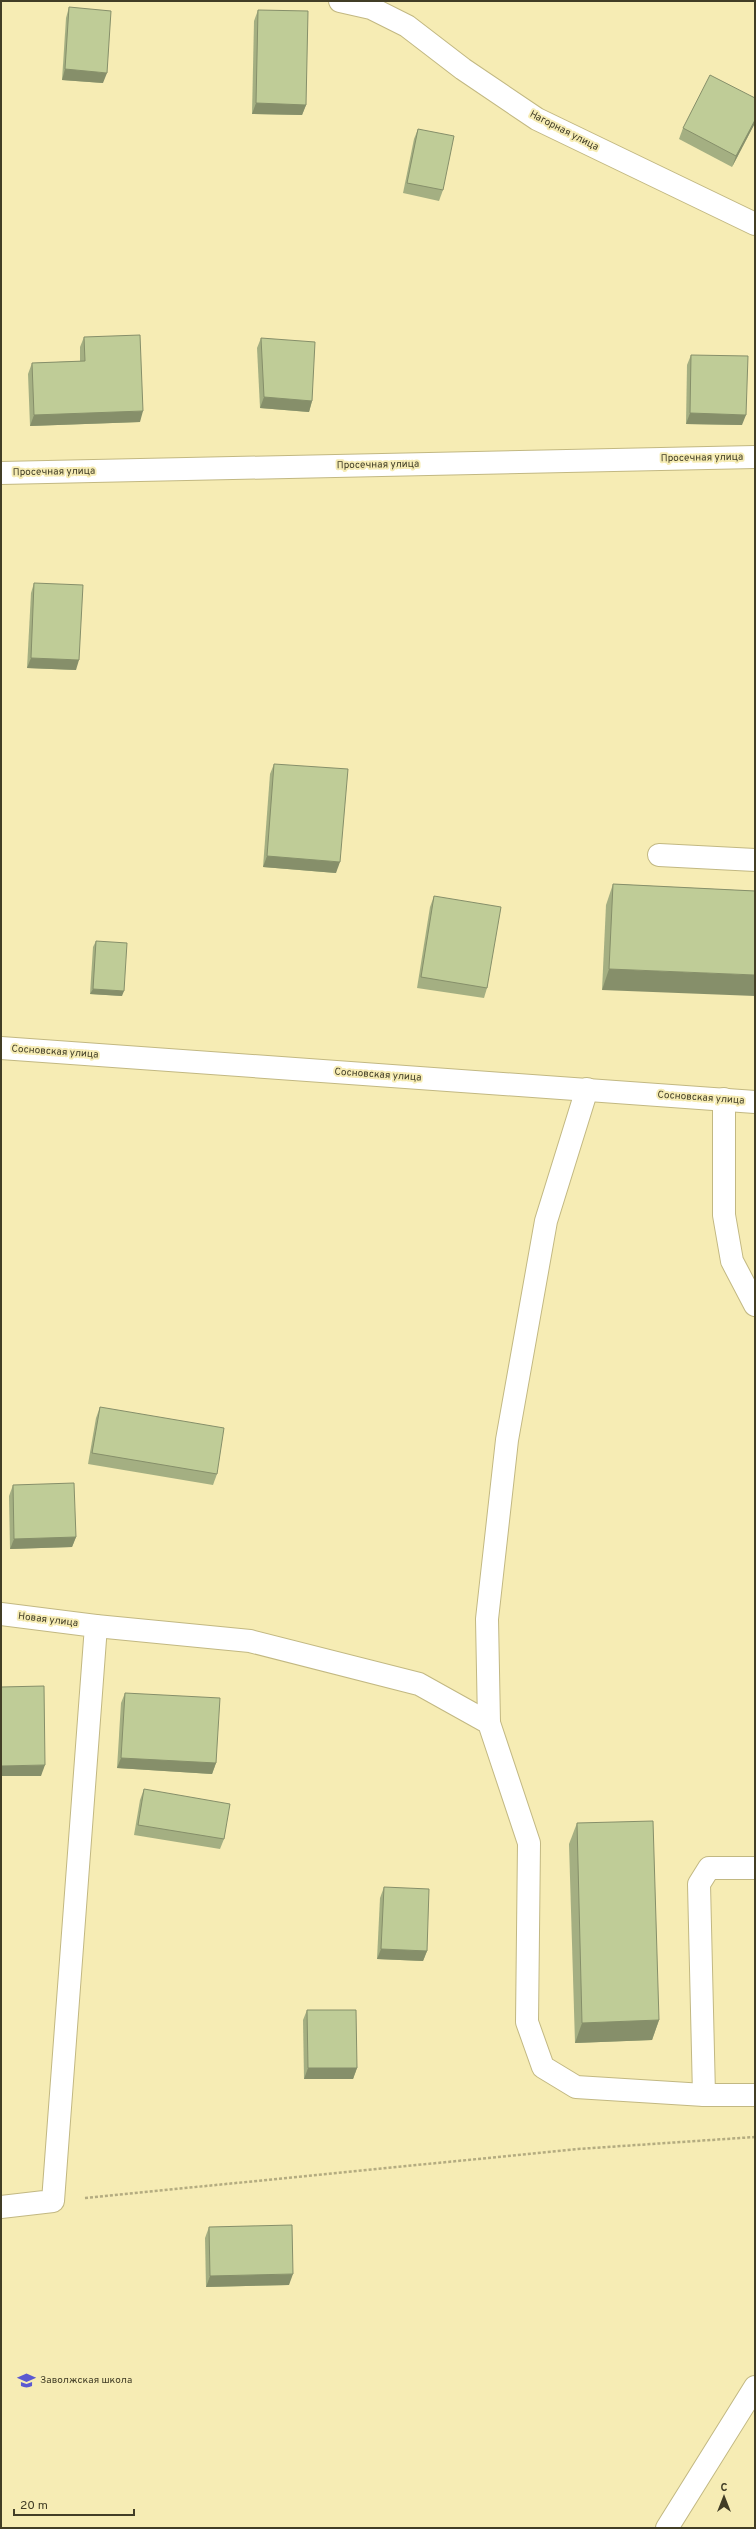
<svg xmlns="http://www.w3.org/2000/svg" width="756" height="2529" font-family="Overpass,sans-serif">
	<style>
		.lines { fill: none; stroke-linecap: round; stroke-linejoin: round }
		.lane-casing { stroke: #c2b882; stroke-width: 24 }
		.street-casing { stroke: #c2b882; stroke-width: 24 }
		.path { stroke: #b4ac80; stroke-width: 2.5; stroke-dasharray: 3 2; stroke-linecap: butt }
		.lane { stroke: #fff; stroke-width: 22 }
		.street { stroke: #fff; stroke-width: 22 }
		.wall { fill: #a4af82 }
		.shaded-wall { fill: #868f6a }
		.building { fill: #bfcc97; stroke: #868f6a }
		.labels { text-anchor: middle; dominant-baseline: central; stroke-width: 4; stroke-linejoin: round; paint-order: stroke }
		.street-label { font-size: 10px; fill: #413d26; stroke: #f6ecb4 }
		.poi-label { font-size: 10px; fill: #413d26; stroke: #f6ecb4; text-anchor: start }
	</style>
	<rect width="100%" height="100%" fill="#f6ecb4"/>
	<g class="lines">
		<defs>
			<g id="lane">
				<path d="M340,1L371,8L407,26L463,69L537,119L755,224"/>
				<path d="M1,473L755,457"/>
				<path d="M659,855L755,860"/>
				<path d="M724,1099V1215L732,1261L755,1305"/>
				<path d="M96,1626L250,1641L419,1684L489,1723L529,1843L527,2022L543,2067L576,2087L704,2095"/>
				<path d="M489,1723L487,1619L507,1440L546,1221L587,1089"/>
				<path d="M755,1868H709L699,1884L704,2095H755"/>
			</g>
			<g id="street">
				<path d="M1,1048L755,1102"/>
				<path d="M1,1614L96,1626L53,2201L1,2207"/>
				<path d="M667,2528L755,2387"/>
			</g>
		</defs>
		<!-- lane casing -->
		<use href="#lane" class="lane-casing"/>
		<!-- street casing -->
		<use href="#street" class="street-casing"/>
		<!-- path -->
		<path class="path" d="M85,2198L578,2149L755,2137"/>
		<!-- lane -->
		<use href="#lane" class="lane"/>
		<!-- street -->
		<use href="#street" class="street"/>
	</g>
	<!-- wall -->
	<g class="wall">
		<path d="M69,7L103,83L62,80L66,18Z"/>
		<path d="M258,10L306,105L302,115L252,114L254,21Z"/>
		<path d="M755,98V123L732,167L679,139L683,128Z"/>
		<path d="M418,129L443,190L439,201L403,193L414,139Z"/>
		<path d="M84,337L140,422L30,426L28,374L32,363L80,361V347Z"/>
		<path d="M261,338L312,401L309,412L260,408L257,348Z"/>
		<path d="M691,355L742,425L686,424L687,365Z"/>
		<path d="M34,583L76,670L27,668L31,593Z"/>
		<path d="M274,764L336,873L263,867L270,774Z"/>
		<path d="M613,884L755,891L602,990L606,905Z"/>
		<path d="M434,896L487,988L484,998L417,988L430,907Z"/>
		<path d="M96,941L122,996L90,994L93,947Z"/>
		<path d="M100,1407L217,1474L213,1485L88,1464L96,1418Z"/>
		<path d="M13,1485L76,1537L72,1547L10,1549L9,1496Z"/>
		<path d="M125,1693L216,1763L212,1774L117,1768L121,1703Z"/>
		<path d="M144,1789L224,1839L220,1849L134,1835L140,1800Z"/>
		<path d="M577,1823L659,2020L652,2040L575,2043L569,1844Z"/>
		<path d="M384,1887L427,1951L423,1961L377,1959L380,1898Z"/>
		<path d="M307,2010L357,2068L353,2079H304L303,2020Z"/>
		<path d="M209,2227L289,2285L206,2287L205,2238Z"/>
	</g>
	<!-- shaded-wall -->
	<g class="shaded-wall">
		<path d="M65,69L107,73L103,83L62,80Z"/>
		<path d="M256,103L306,105L302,115L252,114Z"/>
		<path d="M755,120V123L732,167L736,156Z"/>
		<path d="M264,397L312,401L309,412L260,408Z"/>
		<path d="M143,411L140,422L30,426L34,415Z"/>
		<path d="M690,413L746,415L742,425L686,424Z"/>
		<path d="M31,658L79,660L76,670L27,668Z"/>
		<path d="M267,856L340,862L336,873L263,867Z"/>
		<path d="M609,969L755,975V996L602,990Z"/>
		<path d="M93,989L124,991L122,996L90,994Z"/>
		<path d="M76,1537L72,1547L10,1549L14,1539Z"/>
		<path d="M121,1758L216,1763L212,1774L117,1768Z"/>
		<path d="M45,1765L41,1776H1V1766Z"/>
		<path d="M381,1949L427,1951L423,1961L377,1959Z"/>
		<path d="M659,2020L652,2040L575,2043L582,2023Z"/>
		<path d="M308,2068H357L353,2079H304Z"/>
		<path d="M293,2274L289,2285L206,2287L210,2276Z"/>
	</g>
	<!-- building -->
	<g class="building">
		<path d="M69,7L111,11L107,73L65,69Z"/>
		<path d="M258,10L308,11L306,105L256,103Z"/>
		<path d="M710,75L755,98V120L736,156L683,128Z"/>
		<path d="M418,129L454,136L443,190L407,183Z"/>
		<path d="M140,335L143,411L34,415L32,363L85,361L84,337Z"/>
		<path d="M261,338L315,342L312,401L264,397Z"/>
		<path d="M691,355L748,356L746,415L690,413Z"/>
		<path d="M34,583L83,585L79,660L31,658Z"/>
		<path d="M274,764L348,769L340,862L267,856Z"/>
		<path d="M613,884L755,891V975L609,969Z"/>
		<path d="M434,896L501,907L487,988L421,977Z"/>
		<path d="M96,941L127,943L124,991L93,989Z"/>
		<path d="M100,1407L224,1428L217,1474L92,1453Z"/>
		<path d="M74,1483L76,1537L14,1539L13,1485Z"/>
		<path d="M44,1686L45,1765L1,1766V1687Z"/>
		<path d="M125,1693L220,1698L216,1763L121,1758Z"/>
		<path d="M144,1789L230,1804L224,1839L138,1825Z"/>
		<path d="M653,1821L659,2020L582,2023L577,1823Z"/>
		<path d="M384,1887L429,1889L427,1951L381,1949Z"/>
		<path d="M307,2010H356L357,2068H308Z"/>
		<path d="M292,2225L293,2274L210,2276L209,2227Z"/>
	</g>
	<!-- icons -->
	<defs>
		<symbol id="school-bare" viewBox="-9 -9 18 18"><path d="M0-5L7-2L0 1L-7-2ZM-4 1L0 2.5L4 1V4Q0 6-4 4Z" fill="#5b59d1" stroke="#f6ecb4" stroke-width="2.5" paint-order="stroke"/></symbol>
	</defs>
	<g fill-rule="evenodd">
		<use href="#school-bare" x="14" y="2368" width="25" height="25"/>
	</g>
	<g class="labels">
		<!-- street labels -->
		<g class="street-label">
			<text transform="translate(564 131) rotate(27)">Нагорная улица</text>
			<text transform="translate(702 458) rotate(-1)">Просечная улица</text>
			<text transform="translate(378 465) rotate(-1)">Просечная улица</text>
			<text transform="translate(54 472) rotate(-1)">Просечная улица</text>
			<text transform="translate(55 1052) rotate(4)">Сосновская улица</text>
			<text transform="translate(378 1075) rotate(4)">Сосновская улица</text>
			<text transform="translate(701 1098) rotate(4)">Сосновская улица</text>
			<text transform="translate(48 1620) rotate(7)">Новая улица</text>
		</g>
		<!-- poi labels -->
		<g class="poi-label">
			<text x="40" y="2380">Заволжская школа</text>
		</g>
	</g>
	<!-- border -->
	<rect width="756" height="2529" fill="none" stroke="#413d26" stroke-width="4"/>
	<!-- north arrow -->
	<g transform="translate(724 2497)" stroke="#f6ecb4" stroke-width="3" paint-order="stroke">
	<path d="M0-3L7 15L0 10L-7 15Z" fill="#413d26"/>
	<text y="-6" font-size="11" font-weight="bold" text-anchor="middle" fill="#413d26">С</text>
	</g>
	<!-- scale -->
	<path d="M14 2509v6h120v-6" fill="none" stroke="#413d26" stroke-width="2"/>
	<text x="20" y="2509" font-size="12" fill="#413d26" stroke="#f6ecb4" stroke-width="3" paint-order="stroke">20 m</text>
</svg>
